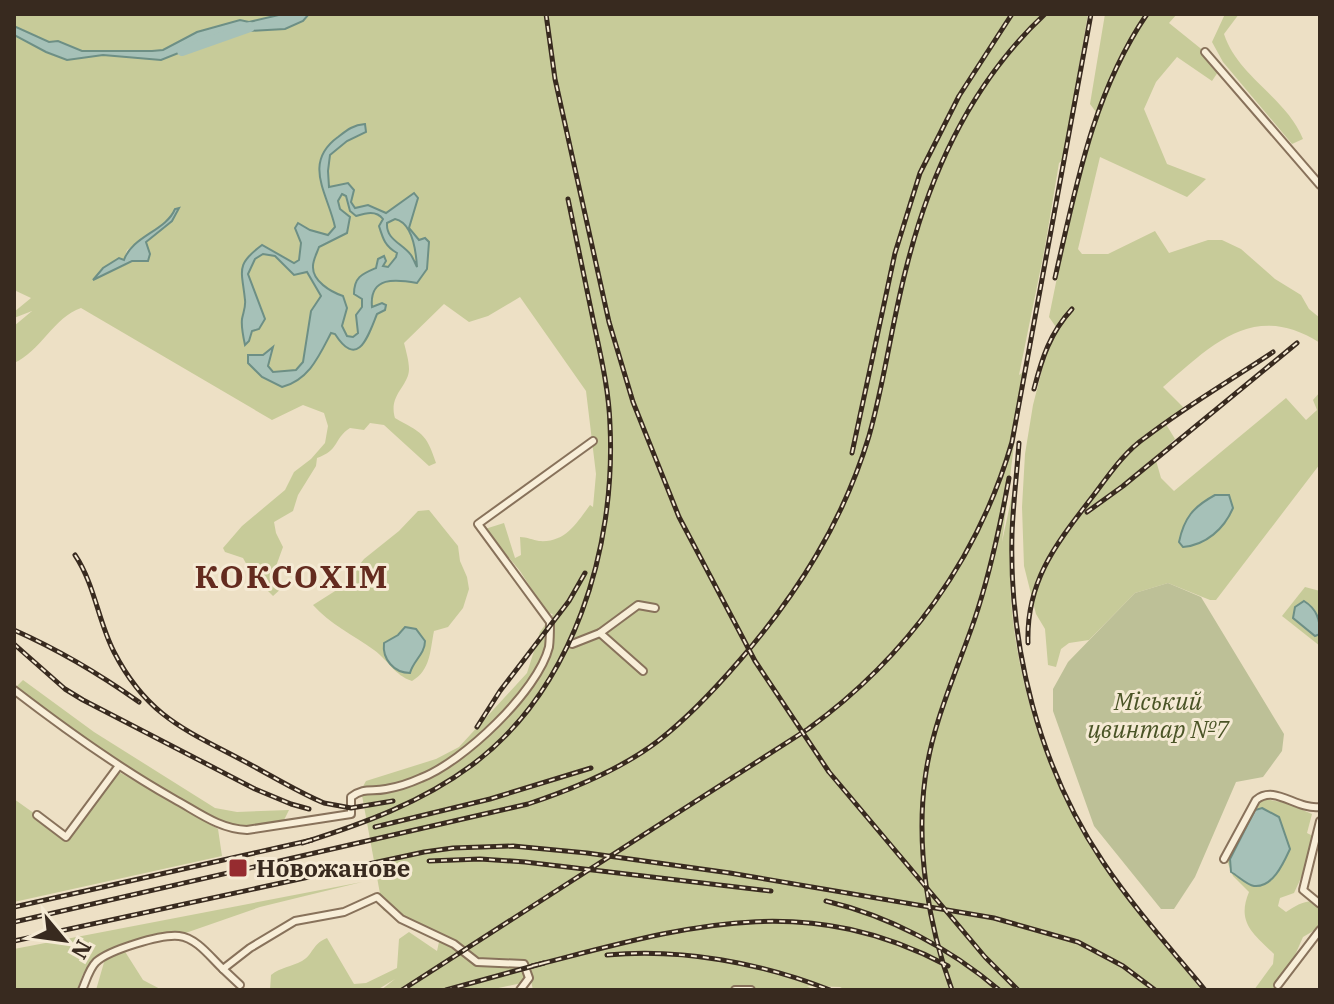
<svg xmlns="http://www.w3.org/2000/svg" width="1334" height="1004" font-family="'IBM Plex Serif',serif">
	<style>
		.green { fill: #c7cb99; fill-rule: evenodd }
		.cemetery { fill: #bdc097 }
		.water { fill: #a6c1b8; stroke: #6d8f85; stroke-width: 2; fill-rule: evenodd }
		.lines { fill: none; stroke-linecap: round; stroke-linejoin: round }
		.river { stroke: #a6c1b8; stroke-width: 10 }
		.minor-casing { stroke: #88725b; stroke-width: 10 }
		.minor { stroke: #f8eed8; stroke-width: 6 }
		.rail-casing { stroke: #382a1f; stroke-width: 5 }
		.rail { stroke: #f5ead4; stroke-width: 2; stroke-dasharray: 6; stroke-linecap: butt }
		.poi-dot { fill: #962c30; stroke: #f5ead4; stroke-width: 3 }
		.labels { text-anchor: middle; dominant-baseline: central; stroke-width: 6; stroke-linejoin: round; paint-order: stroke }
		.park-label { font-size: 24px; font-style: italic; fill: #4a5426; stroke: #f5ead4 }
		.poi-label { font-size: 24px; font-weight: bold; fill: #382a1f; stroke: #f5ead4; text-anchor: start }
		.district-label { font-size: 32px; font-weight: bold; letter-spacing: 2px; fill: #642b1f; stroke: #f5ead4 }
	</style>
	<rect width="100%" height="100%" fill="#ede0c5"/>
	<!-- green -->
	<g class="green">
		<path d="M14,14H283L249,22L240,20L197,32L163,50L127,53L82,51L58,41L50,42L14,26Z"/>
		<path d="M309,14H1048L1047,16L1050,14H1088L1063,160L1059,163L1045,247L1019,375L1023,372L1002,542L1015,481C1013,507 1010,534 1010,560C1008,661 1044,777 1100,860C1130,906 1167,948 1202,990H846L840,987L807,986L814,990H533L531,981L489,990H381L395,979L377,990H270L271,975C281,967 291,967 302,961C313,955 312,944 327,938L354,984L366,983L397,968L399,939L409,932L437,951L439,942L383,910L361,790L366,781L436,759L459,747L527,673L540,632L553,614L547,613L520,571L485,529L504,523L515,558L521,555L520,537C527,537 533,540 539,541C565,543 576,524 590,505L593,507L596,474L586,391L520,297L488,316L469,322L444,304L404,343C406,351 409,361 409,369C409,386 388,395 395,418C421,433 426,432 436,463L429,466L384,425L370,423L364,430L350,428C333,439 340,450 317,458L316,466L298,495L293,511L274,522L276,533L283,547L275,569L283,587L273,596L253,576L243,558L225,552L223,548L242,526L285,490L294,472L311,459L325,443L328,426L324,413L303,405L272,420L81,308C54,317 40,352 14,363V326L32,311L14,318V312L31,298L14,290V35L46,52L67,60L103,55L161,60L248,28L285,29L303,21ZM171,219L146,242L150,254L94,279L103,268L124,260L127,250Z"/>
		<path d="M1105,14H1177L1169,23L1205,52L1220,69L1212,81L1177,57L1156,82L1144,109L1167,164L1206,179L1187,197L1100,157L1078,249L1082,254H1108L1155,231L1169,253L1208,240H1222L1241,249L1275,279L1301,295L1309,309L1320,318V343C1254,301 1213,344 1163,387L1184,408L1164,421L1175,439L1155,457L1161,478L1174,491L1286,398L1306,420L1317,410L1313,400L1320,392V464L1216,600H1210L1168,583L1135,593L1089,640L1069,643L1061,649L1056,667L1048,665L1045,629L1036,614L1024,566L1022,507L1025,454L1033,405L1047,350L1058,330L1049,317C1063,249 1075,181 1099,116L1090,104Z"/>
		<path d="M1225,14H1239L1224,34C1238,77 1287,98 1303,139L1292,144L1223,62L1212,42Z"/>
		<path d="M429,510L458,546L460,561L467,577L469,589L463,608L448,627L434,631C430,650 431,670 412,681C394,675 389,661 374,650C353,635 330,624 313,605L343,586L364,559L399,531L418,511Z"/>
		<path d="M1305,587L1320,591V646L1282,616Z"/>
		<path d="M23,680L94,732L215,808L237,812L289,810L283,822L243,830L221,825L118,767L15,688Z"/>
		<path d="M119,772L218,829L222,856L14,902V799L66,836Z"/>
		<path d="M1260,798L1286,803L1312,814L1307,833L1319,839L1294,893L1280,898L1278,906L1286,912C1297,905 1308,898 1320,903V927L1303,937L1292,962L1273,990H1254L1273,964L1274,954C1254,934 1236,923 1249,892L1233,876L1227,861Z"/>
		<path d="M362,882L260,907L174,937L109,949L99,955L83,974L77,990H14V949Z"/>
		<path d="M124,950L143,980L162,990H96L105,959Z"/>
	</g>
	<!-- cemetery -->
	<path class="cemetery" d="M1168,583L1201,597L1284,734L1282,751L1263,777L1236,782L1195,877L1174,909H1161L1094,826L1053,711V689L1068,662L1135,593Z"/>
	<!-- water -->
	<g class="water">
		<path d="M283,14H309L303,21L285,29L231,32L161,60L103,55L67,60L46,52L14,35V26L49,42L58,41L82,51H152L163,50L197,32L240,20L249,22Z"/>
		<path d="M365,124L366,132L347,141L330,155L328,171L329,187L348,183L354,190L351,202L355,208L368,205L386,213L414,193L418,198L409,228L419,240L425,238L429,242L427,269L417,283C396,279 369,276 372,307L382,303L386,305L385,310L377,314C368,336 358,370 335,334L331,333C319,356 309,380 282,387L262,377L248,363V355H263L273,347L268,366L273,372L296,370L303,362L311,311L321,296L307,272L294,275L275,256L263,254L255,259L248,274L265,319L259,329L252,331L249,341L245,345C243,336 241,327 242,319C243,313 246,307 245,300C242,270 235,265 262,245L294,263L299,260L301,243L295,228L298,223L310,230L328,235L335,227C328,194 302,163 338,137C347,130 353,125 365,124ZM342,194L346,196L350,211L356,216C366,213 376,210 383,219L379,226C383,239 385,246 397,253L396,257L388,267L383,266L386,261L384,256L378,259L376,268C362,274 354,277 354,294L362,299V307L356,315L358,333L353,337L347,336L342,326L347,308L343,296C331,292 312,281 313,266C313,260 317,253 319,247L347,233L350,217L340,209L338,201ZM395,219C413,223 416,251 417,267C415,263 413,258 411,255C402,243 386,240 387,223Z"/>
		<path d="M179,208L172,221L146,242L150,254L148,261H132L93,280L103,268L119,258L124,260C132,236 166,231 175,209Z"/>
		<path d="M1215,495H1229L1233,508C1224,529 1206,545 1183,547L1179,542C1184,518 1193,507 1215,495Z"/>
		<path d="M1304,601C1317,609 1320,620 1320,634L1315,636L1293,618L1295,607Z"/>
		<path d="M405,627L416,629L425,641C425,654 413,661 410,673C394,673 382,659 384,643L398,635Z"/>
		<path d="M1262,808L1279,817L1290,849C1284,862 1273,888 1254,886C1247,885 1238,876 1231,872L1230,859L1255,810Z"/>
	</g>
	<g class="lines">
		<!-- river -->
		<path class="river" d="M182,51L250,27"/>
		<defs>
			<g id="minor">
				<path d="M1205,52L1320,185"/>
				<path d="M600,633L643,671"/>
				<path d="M572,644L600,633L638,605L655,608"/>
				<path d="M14,690C66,730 117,767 174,799C198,812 219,829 247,830L351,814V797C365,787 371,792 386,789C398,787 410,783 421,778C463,762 538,691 549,647C550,639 550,631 550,622L478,524L593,441"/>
				<path d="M37,815L66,837L118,767"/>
				<path d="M1320,821L1303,890L1320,904"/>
				<path d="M1224,859L1256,800C1275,784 1296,810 1320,807"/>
				<path d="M223,969L240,985"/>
				<path d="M1278,985L1320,930"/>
				<path d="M82,990C86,981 89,969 96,962C109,950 161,934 179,936C197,938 211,958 223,969L250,948L295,921L344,912L377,897L401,919L454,944L477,962L524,964L529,978L520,990"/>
				<path d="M735,990H751"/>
			</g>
		</defs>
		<!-- minor casing -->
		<use href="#minor" class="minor-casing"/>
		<!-- minor -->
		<use href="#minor" class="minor"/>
		<defs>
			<g id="rail">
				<path d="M546,14L555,79L609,322L633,402L679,517L755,661L829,772L985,957L1018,990"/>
				<path d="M1055,278C1076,186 1093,93 1147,14"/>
				<path d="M1034,389C1042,358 1050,333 1072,309"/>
				<path d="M1019,443C1017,473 1013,504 1012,534C1009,648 1039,767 1103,862C1133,907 1170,948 1205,990"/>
				<path d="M852,453L895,253L920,173L959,96L1012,14"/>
				<path d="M1087,512L1123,486L1297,343"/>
				<path d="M75,555C95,585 98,621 114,652C149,720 191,732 253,766C277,779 300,793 324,803L351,808L393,801"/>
				<path d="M14,630C59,650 98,673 139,702"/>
				<path d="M1028,643C1026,580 1057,543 1093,496C1109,475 1124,452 1146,437C1186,406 1231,380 1273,352"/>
				<path d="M14,644L65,689L83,700L255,789L291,804L309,809"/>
				<path d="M477,727L500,691L569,601L585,573"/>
				<path d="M375,827L490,799L591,768"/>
				<path d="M302,843C362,824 421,803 472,765C574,689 616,548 610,425C609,391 601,357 594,324C585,282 577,241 568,199"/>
				<path d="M429,861L480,859L525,862L771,891"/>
				<path d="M826,901C889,916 950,948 999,990"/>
				<path d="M14,907L312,840"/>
				<path d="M14,922L528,804C573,789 620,770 658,741C689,717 715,689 740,660C798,593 843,522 869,436C885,380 892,321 907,265C931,170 973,81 1045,14"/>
				<path d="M14,941L424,852L453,848L513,846L587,853L730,873L994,918L1078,942L1123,966L1155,990"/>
				<path d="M607,955C682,948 761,963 830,990"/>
				<path d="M532,966C682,928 801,888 948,966"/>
				<path d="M402,990L808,729C907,657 978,559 1012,442L1091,14"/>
				<path d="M446,990L544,963"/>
				<path d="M952,990C928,925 916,847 925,779C932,724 956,673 974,621C990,574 1000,527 1009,478"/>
			</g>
		</defs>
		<!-- rail casing -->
		<use href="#rail" class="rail-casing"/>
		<!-- rail -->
		<use href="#rail" class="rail"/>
	</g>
	<!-- markers -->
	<rect class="poi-dot" x="228" y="858" width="20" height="20" rx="4"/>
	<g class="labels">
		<!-- park labels -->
		<g class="park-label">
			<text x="1158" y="701">Міський<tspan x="1158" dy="28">цвинтар №7</tspan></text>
		</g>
		<!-- poi labels -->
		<g class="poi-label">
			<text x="256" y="868">Новожанове</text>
		</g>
		<!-- district labels -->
		<g class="district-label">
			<text x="292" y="576">КОКСОХІМ</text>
		</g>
	</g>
	<!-- border -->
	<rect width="1334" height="1004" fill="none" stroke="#382a1f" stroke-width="32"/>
	<!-- north arrow -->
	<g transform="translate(64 940) rotate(119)" stroke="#f5ead4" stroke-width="6" paint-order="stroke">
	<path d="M0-6L14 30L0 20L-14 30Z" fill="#382a1f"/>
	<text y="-12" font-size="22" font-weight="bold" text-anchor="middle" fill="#382a1f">N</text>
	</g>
</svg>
